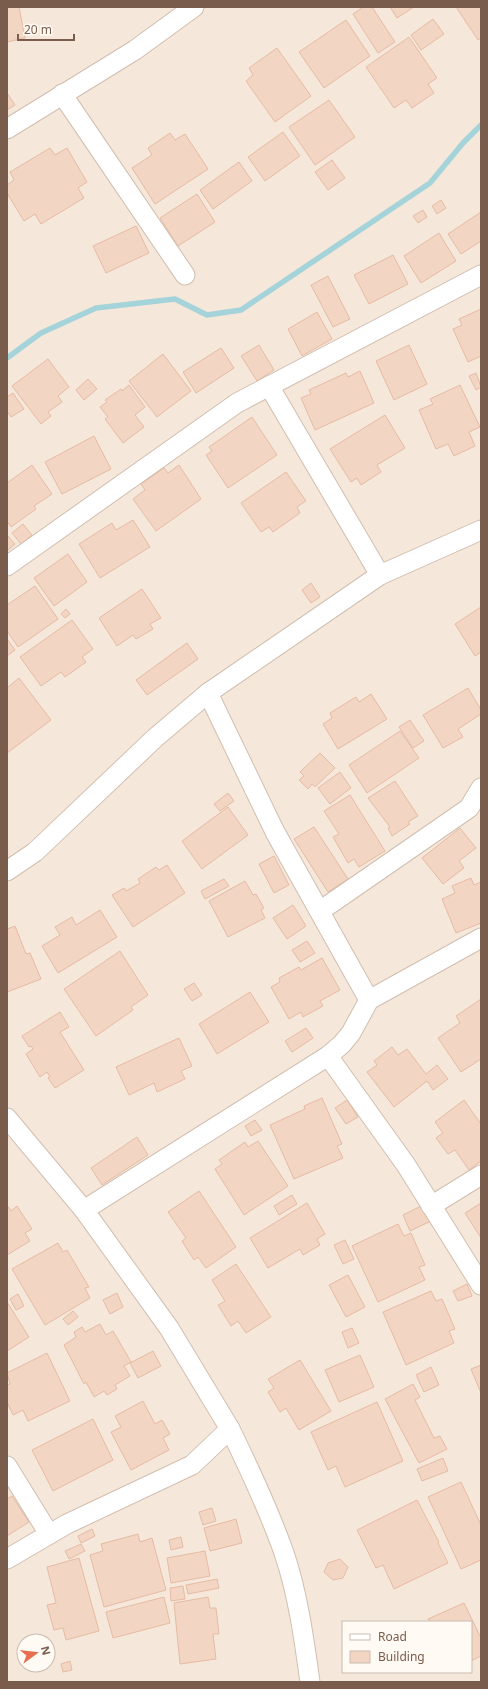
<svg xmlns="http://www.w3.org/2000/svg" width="488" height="1689" font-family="'Noto Sans',sans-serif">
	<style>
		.residential { fill: #f5e8da; fill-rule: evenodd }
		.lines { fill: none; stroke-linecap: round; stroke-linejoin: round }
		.stream { stroke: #a5d3da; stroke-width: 5.5 }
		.building { fill: #f3d5c3; stroke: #e6bba3 }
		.minor-casing { stroke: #d1beb0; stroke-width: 21 }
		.minor { stroke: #fff; stroke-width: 19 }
	</style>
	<rect width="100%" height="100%" fill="#fdf6ec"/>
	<!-- residential -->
	<path class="residential" d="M7,7H481V1682H7ZM343,1622H471V1672H343ZM24,1641H48V1665H24Z"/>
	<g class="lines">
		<!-- stream -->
		<path class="stream" d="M7,358L41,333L96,308L175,299L207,315L241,310L430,183L463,143L481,125"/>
	</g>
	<!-- building -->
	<g class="building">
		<path d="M7,7H19L25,38L7,42Z"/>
		<path d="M363,7H372L395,42L378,53L353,14Z"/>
		<path d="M390,7H414L397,18Z"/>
		<path d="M456,7H481V38L478,40Z"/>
		<path d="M433,19L444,34L421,50L411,35Z"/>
		<path d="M346,20L370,56L324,88L299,52Z"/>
		<path d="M409,37L437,78L428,84L434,93L412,108L406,100L394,108L366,67Z"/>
		<path d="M277,48L311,96L275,122L246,81L253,75L249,68Z"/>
		<path d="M7,93L15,105L7,110Z"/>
		<path d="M329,100L355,137L315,165L289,127Z"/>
		<path d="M283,132L300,156L265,181L248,157Z"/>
		<path d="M170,133L175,140L185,134L208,169L155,204L132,168L152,155L148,148Z"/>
		<path d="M50,148L55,155L67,148L87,182L78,188L84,198L41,224L35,214L24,221L7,193V185L14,180L10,172Z"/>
		<path d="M332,160L345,178L328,190L315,172Z"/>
		<path d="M239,162L252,181L213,209L200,190Z"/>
		<path d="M197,194L215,222L178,246L160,218Z"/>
		<path d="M441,200L446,208L437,214L432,206Z"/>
		<path d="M423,210L427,217L418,223L413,216Z"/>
		<path d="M481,212V241L461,254L448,234Z"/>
		<path d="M136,226L149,253L106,273L93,246Z"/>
		<path d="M439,233L456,261L421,283L404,256Z"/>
		<path d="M393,255L408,284L369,304L354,275Z"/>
		<path d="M328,276L350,319L333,327L311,285Z"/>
		<path d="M481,309V356L468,362L453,329L462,325L459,319Z"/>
		<path d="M317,312L332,339L302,356L288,329Z"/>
		<path d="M259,345L274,370L257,381L241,356Z"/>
		<path d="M409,345L427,384L394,400L376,361Z"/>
		<path d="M221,348L234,368L196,393L183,372Z"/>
		<path d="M163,354L191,391L157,417L129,381Z"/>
		<path d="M48,359L69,387L58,396L62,402L48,412L51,416L41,424L12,386Z"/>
		<path d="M360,371L374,403L315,430L301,398L311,394L309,390L346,373L348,377Z"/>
		<path d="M476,373L481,387L476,390L469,376Z"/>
		<path d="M88,379L97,389L84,400L76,390Z"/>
		<path d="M129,385L145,407L135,415L144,427L123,443L105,419L108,417L100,407L107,402L105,400L121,389L122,391Z"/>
		<path d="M460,385L480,427L469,432L475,446L454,456L448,444L436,449L419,410L433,404L430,399Z"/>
		<path d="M13,393L24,409L11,417L7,411V397Z"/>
		<path d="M385,415L405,448L377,465L381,472L361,485L357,478L351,482L330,449Z"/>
		<path d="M252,417L277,455L228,488L206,455L212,451L209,447Z"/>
		<path d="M94,436L111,469L62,494L45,462Z"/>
		<path d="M32,465L52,494L34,506L36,509L11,527L7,521V483Z"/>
		<path d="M179,465L201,499L156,531L133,499L145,490L141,484L164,468L168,473Z"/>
		<path d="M286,472L306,501L297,507L300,513L273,532L269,527L261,532L241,503Z"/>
		<path d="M133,520L150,547L100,578L79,544L112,523L116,530Z"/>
		<path d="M23,524L32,535L21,544L12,533Z"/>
		<path d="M7,535L15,544L7,551Z"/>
		<path d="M68,554L87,582L54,606L34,578Z"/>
		<path d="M311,583L320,597L311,603L302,590Z"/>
		<path d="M35,586L58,619L18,647L7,631V605Z"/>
		<path d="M142,589L161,618L150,624L153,629L136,639L133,635L117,646L99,618Z"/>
		<path d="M481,607V652L475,656L455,624Z"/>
		<path d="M66,609L70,614L65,618L61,614Z"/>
		<path d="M72,620L93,649L82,657L86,662L65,677L61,672L41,686L20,657Z"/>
		<path d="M7,639L15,650L7,656Z"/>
		<path d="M187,643L198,659L147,695L136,680Z"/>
		<path d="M19,678L51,720L7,753V688Z"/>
		<path d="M468,688L481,710V714L458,729L463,737L443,748L423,715Z"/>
		<path d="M371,694L387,719L338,749L323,724L332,718L330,713L356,697L359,702Z"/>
		<path d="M410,720L424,741L413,748L399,727Z"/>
		<path d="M400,731L419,758L367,793L349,765Z"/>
		<path d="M320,753L335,768L315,787L312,784L308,789L299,780L304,776L300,772Z"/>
		<path d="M340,772L351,788L330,804L318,788Z"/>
		<path d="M395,781L418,816L408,822L410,824L392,836L388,828L390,827L368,798Z"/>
		<path d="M228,793L234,801L220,811L214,804Z"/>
		<path d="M350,795L385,851L359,867L354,859L348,863L333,837L339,834L324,811Z"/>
		<path d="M228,807L248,835L202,869L182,841Z"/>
		<path d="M314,827L348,879L328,892L294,839Z"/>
		<path d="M460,828L476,848L459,861L464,868L443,884L422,858Z"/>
		<path d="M274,856L289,885L274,893L259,864Z"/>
		<path d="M167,865L185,893L133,927L112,895L124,888L126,891L140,883L138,879L156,867L159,870Z"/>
		<path d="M471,878L474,885L481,882V923L456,933L442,899L455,893L452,886Z"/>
		<path d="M224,879L229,886L205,899L201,891Z"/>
		<path d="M245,881L253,895L256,894L264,908L261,910L265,918L228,937L209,901Z"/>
		<path d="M293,905L306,926L287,939L273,918Z"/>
		<path d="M100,910L117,937L58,973L42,946L60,935L55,927L72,917L76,925Z"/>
		<path d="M15,926L26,954L30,953L41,979L7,992V929Z"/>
		<path d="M307,941L315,953L300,962L292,950Z"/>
		<path d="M120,951L148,995L131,1007L133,1010L96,1036L64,989Z"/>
		<path d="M322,958L340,990L320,1001L323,1006L303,1017L301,1012L289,1019L271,987L280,982L279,978L299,967L301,970Z"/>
		<path d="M194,983L202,995L192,1001L184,989Z"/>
		<path d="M250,992L269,1022L217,1054L199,1024Z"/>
		<path d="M481,999V1059L461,1072L438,1038L460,1023L456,1016Z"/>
		<path d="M60,1012L69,1027L60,1032L84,1070L55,1088L48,1078L50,1077L47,1072L40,1077L26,1054L33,1049L31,1046L29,1047L22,1036Z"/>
		<path d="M306,1028L313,1038L292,1052L285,1041Z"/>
		<path d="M179,1038L192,1066L181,1071L185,1079L157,1092L154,1083L129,1095L116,1067Z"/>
		<path d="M392,1047L398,1055L407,1049L426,1074L437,1065L448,1079L433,1090L427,1081L394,1107L367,1072L377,1065L374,1061Z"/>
		<path d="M322,1098L342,1144L337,1146L343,1158L294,1179L270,1125L305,1109L304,1106Z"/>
		<path d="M347,1100L358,1117L346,1124L335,1108Z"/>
		<path d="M464,1100L481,1124V1161L469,1170L455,1150L448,1154L436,1138L443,1133L435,1122Z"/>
		<path d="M255,1120L262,1130L251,1136L245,1126Z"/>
		<path d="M137,1137L148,1155L102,1185L91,1168Z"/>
		<path d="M258,1141L288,1186L244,1215L215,1169L222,1164L219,1160L245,1142L248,1147Z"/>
		<path d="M199,1191L236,1247L206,1268L198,1257L194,1260L182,1241L186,1238L168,1212Z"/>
		<path d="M292,1195L297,1204L279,1215L274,1206Z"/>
		<path d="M307,1203L325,1234L317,1239L320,1245L303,1255L300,1249L268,1268L250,1238Z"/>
		<path d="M481,1203V1238L465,1213Z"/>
		<path d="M7,1205L11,1211L17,1206L32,1229L25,1233L30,1241L7,1255Z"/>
		<path d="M423,1205L431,1221L410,1231L403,1215Z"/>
		<path d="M398,1224L404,1236L411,1233L425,1265L419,1267L425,1280L378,1302L352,1246Z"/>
		<path d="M345,1240L354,1259L343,1264L334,1245Z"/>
		<path d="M58,1243L63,1252L67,1250L89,1287L85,1288L90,1298L45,1325L12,1269Z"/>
		<path d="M236,1264L271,1317L246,1333L238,1321L231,1326L218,1305L225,1301L212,1280Z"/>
		<path d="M348,1275L365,1307L346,1317L329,1285Z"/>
		<path d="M467,1284L472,1296L458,1301L453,1291Z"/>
		<path d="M431,1291L436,1301L442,1299L455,1329L449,1331L454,1343L406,1365L383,1312Z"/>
		<path d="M117,1293L123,1307L110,1314L103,1300Z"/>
		<path d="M18,1294L24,1306L16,1310L10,1299Z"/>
		<path d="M7,1302L29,1337L7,1351Z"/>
		<path d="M73,1311L78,1317L68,1325L63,1319Z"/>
		<path d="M100,1324L106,1335L113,1331L131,1362L124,1366L130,1376L115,1385L117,1389L107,1395L104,1391L94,1397L86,1382L84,1384L64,1345L76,1337L74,1332L82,1327L85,1332Z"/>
		<path d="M352,1328L359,1343L348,1348L342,1332Z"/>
		<path d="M153,1351L161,1366L138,1378L130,1363Z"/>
		<path d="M47,1353L70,1401L28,1421L23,1410L13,1415L7,1402V1385L10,1384L7,1373Z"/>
		<path d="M360,1355L374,1387L339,1402L325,1370Z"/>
		<path d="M300,1360L331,1411L299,1430L286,1408L280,1412L268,1392L274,1388L268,1379Z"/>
		<path d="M481,1365V1393L471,1369Z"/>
		<path d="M431,1367L439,1385L424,1392L416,1375Z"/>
		<path d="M413,1384L420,1397L415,1400L434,1438L440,1436L447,1449L419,1463L385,1399Z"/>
		<path d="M143,1401L155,1424L162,1420L170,1434L163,1438L169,1450L131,1470L111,1432L121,1427L115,1416Z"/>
		<path d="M377,1402L403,1461L345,1487L336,1466L328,1470L311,1432Z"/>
		<path d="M93,1419L113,1460L53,1491L32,1450Z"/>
		<path d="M443,1458L448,1471L422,1481L417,1469Z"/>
		<path d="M461,1482L481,1525V1560L461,1569L428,1497Z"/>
		<path d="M12,1496L29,1522L7,1536V1499Z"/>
		<path d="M417,1500L439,1542L438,1543L448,1563L394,1589L383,1565L376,1568L357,1530Z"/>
		<path d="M212,1508L216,1521L203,1525L199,1512Z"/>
		<path d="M236,1519L242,1543L210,1551L204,1528Z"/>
		<path d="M92,1529L95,1536L81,1543L78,1536Z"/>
		<path d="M138,1534L140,1542L152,1538L166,1590L104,1607L90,1555L103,1551L101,1544Z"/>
		<path d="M181,1537L183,1547L171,1550L169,1540Z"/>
		<path d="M81,1544L85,1551L69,1559L65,1551Z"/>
		<path d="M205,1551L210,1576L171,1583L167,1558Z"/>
		<path d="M79,1558L99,1631L66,1640L63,1628L54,1630L47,1605L56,1603L47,1567Z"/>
		<path d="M340,1559L348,1567L343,1578L333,1580L324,1572L328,1563Z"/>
		<path d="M217,1579L219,1588L188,1594L186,1585Z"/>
		<path d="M183,1586L185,1599L171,1601L170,1588Z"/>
		<path d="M164,1597L170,1623L113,1638L106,1612Z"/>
		<path d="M208,1597L210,1608H216L219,1634H213L216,1659L180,1664L174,1603Z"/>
		<path d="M464,1603L481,1638V1656L471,1661V1622H430L428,1619Z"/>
		<path d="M70,1661L72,1670L63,1672L61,1664Z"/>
	</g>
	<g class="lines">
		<defs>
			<g id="minor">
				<path d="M62,94L185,275"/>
				<path d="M7,129L135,50L194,7"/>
				<path d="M269,386L380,575"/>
				<path d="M7,566L237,403L481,275"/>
				<path d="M208,693L275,832L369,1000"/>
				<path d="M7,871L35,852L155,738L208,693L380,575L481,530"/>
				<path d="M320,911L469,808L481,788"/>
				<path d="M328,1056L406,1165L481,1285"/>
				<path d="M7,1118L84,1210L169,1328L230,1429L192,1465L67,1524L7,1559"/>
				<path d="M431,1206L481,1175"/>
				<path d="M84,1210L328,1056L342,1044L351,1033L369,1000L481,938"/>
				<path d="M230,1429C250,1470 269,1510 284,1553C298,1594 304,1639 310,1682"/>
				<path d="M7,1466L49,1534"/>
			</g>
		</defs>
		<!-- minor casing -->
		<use href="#minor" class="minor-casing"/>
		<!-- minor -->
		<use href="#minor" class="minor"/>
	</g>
	<!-- border -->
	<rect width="488" height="1689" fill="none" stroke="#7a5c4d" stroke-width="16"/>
	<!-- legend -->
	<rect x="342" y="1621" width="130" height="52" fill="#fffaf3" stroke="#cabbb1"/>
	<rect x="350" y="1634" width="20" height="6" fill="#ffffff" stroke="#cabbb1"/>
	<text x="378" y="1641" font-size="12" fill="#7a5c4d">Road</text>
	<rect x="350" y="1651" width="20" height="12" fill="#f3d5c3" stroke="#cabbb1"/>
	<text x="378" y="1661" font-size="12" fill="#7a5c4d">Building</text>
	<!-- north arrow -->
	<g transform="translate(36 1653) rotate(75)"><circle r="19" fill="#fffaf3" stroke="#cabbb1"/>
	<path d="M0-3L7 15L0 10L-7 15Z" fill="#e76f51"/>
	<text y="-6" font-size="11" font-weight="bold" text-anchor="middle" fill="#7a5c4d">N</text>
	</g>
	<!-- scale -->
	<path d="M18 34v6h56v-6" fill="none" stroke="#7a5c4d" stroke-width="2"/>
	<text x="24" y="34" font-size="12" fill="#7a5c4d" stroke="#fffaf3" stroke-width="3" paint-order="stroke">20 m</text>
</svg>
